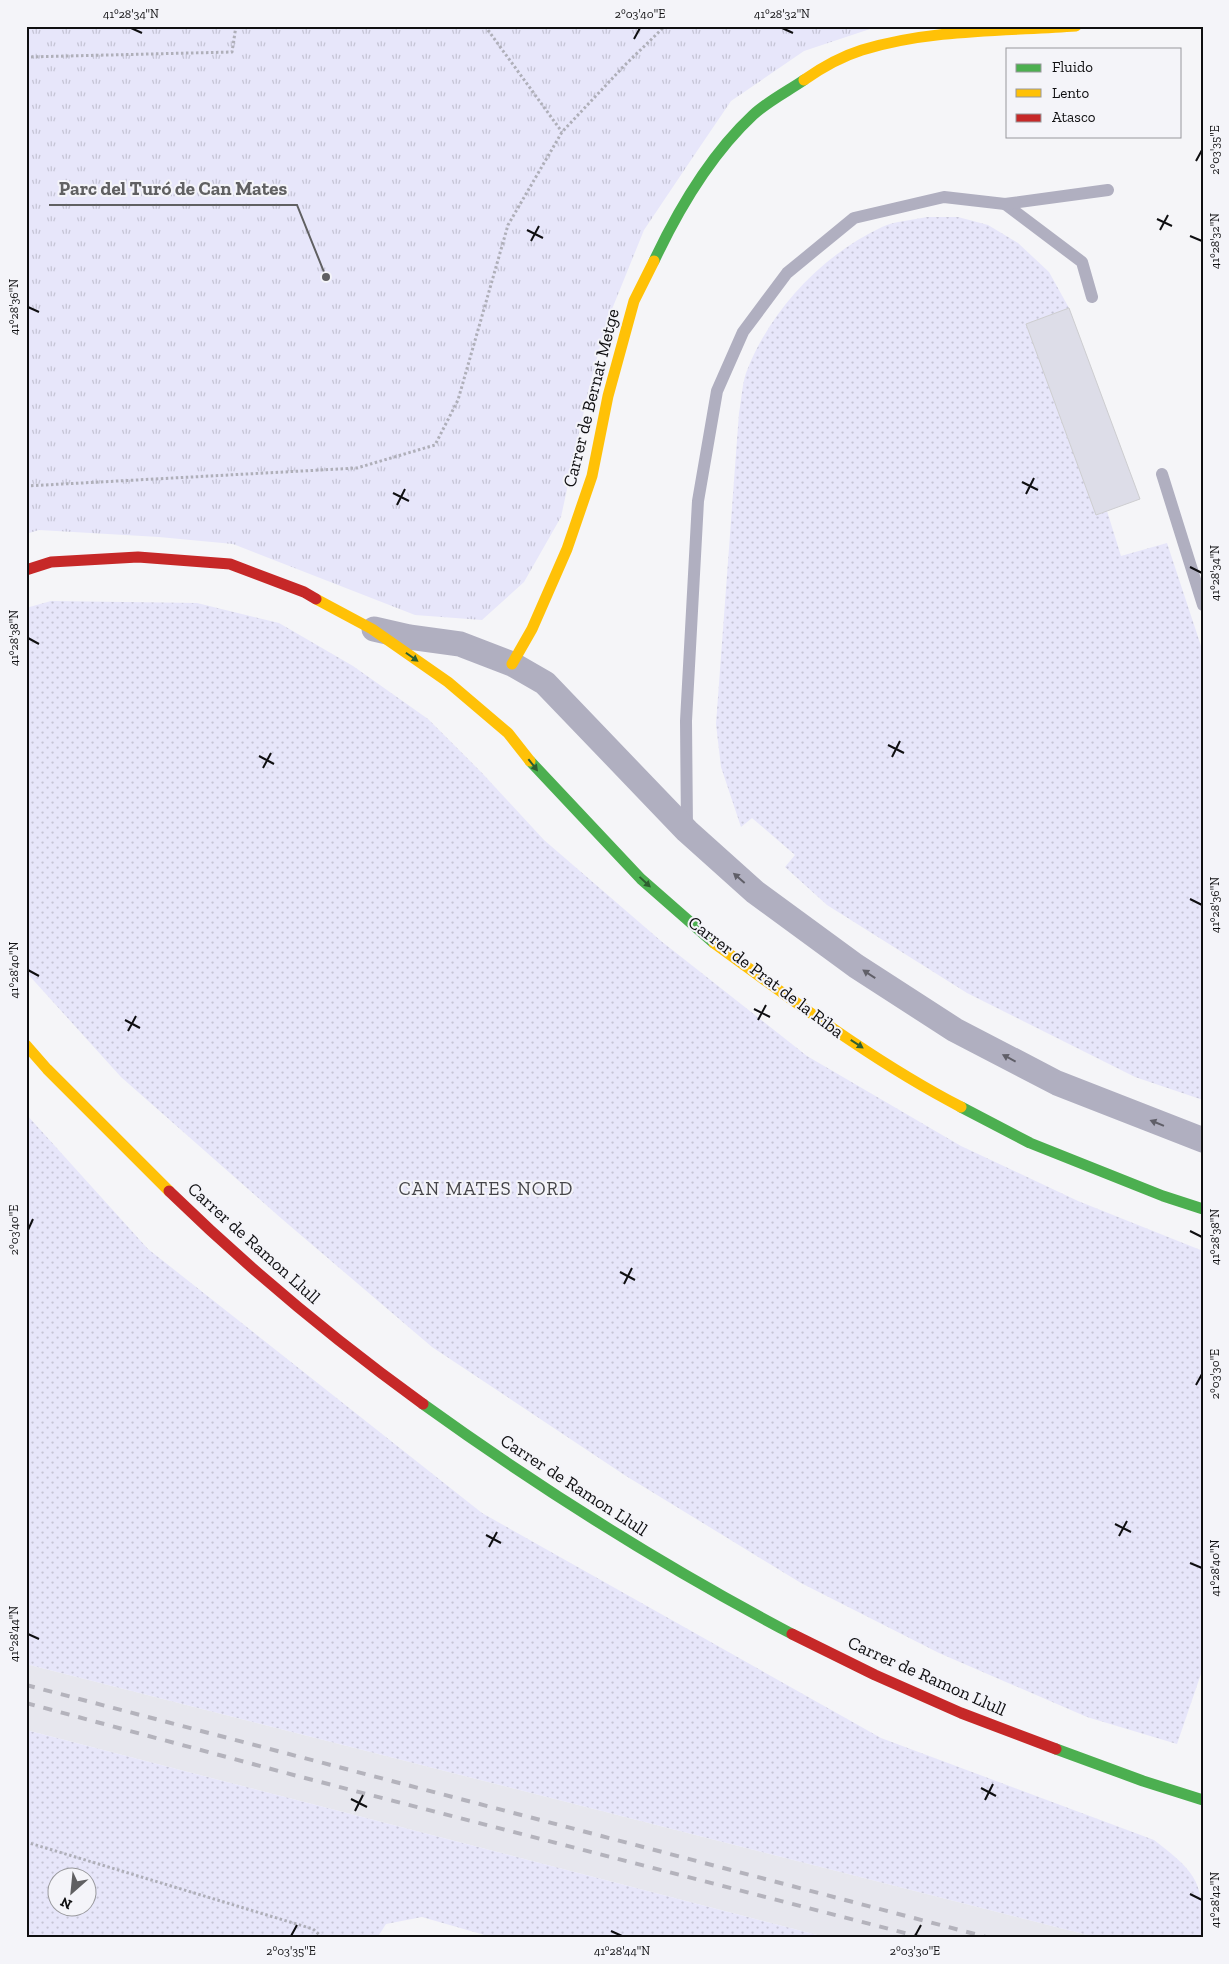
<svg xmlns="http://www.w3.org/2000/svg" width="1229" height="1964" font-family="'Zilla Slab',serif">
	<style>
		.built { fill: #e7e7ee }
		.grass { fill: url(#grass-dots); fill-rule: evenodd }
		.park { fill: url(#park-tufts) }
		.building { fill: #dddde8; stroke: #cdcdd0 }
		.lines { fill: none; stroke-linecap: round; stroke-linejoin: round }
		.path { stroke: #afafb9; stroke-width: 3; stroke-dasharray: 2.5 2.5; stroke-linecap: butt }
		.lane { stroke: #b0afc0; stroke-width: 12 }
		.street { stroke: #b0afc0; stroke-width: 25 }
		.fast { stroke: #4caf50; stroke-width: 11 }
		.slow { stroke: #ffc107; stroke-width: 11 }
		.jam { stroke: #c62828; stroke-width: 11 }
		.rail { stroke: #b4b3bc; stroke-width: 4; stroke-dasharray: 9 9; stroke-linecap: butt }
		.oneway { fill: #2e5f30 }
		.oneway2 { fill: #605f68 }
		.ticks { fill: none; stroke: #0f0f11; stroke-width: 2 }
		.labels { text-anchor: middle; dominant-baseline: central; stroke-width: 4; stroke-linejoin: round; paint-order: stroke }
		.street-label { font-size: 18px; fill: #0f0f11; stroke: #f4f4f9 }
		.neighbourhood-label { font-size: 19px; letter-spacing: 1px; fill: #46464a; stroke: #f4f4f9 }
		.leader { fill: none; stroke: #606062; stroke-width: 2 }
		.callout-dot { fill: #606062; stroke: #f4f4f9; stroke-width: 2 }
		.callout-label { font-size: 19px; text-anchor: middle; font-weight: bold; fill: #606062; stroke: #f4f4f9; stroke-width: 4; stroke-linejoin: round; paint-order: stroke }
		.neatline { fill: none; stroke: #0f0f11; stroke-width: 2 }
		.ticks-label { font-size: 12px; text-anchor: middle; fill: #0f0f11 }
	</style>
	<defs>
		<pattern id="grass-dots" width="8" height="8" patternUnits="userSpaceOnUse" patternTransform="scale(1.25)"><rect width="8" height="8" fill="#e7e6fa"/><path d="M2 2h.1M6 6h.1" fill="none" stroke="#c5c4d5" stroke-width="1.8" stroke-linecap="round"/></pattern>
		<pattern id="park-tufts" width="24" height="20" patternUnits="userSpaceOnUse" patternTransform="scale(1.25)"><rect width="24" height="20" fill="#e7e6fa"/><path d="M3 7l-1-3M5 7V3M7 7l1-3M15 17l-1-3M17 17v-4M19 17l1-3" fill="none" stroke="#c5c4d5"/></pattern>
	</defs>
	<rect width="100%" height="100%" fill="#f5f5f8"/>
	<!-- built -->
	<path class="built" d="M26,1664L1099,1938H829L26,1730Z"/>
	<!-- grass -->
	<g class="grass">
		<path d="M927,217H958L988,225L1018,243L1049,272L1069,308L1026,324L1096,515L1107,511L1121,556L1167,543L1203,652V1100L1135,1077L967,993L827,905L785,867L795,855L752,818L741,827L721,767L716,724L739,413C742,398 742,381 748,368C772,308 824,254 882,227C895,221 913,220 927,217Z"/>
		<path d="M51,601L197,603L279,623L353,666L428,719L482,773L544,840L661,941L807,1056L961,1146L1078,1201L1203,1251V1668L1177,1744L1087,1717L939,1653L801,1583L626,1476L432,1347L282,1219L121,1077L26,972V608Z"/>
		<path d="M26,1114L148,1249L482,1513L881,1738L1154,1840C1198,1874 1204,1882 1202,1938H1099L26,1664Z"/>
		<path d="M26,1730L829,1938H495L422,1917L386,1924L377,1938H26ZM88,1876V1906H58V1876Z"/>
	</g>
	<!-- park -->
	<path class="park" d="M26,26H879L804,51L731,101L693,157L644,230L606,324L588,392L561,517L524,582L482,620L415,615L233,544L159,537L39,530L26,534Z"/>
	<!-- building -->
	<path class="building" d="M1069,308L1140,499L1096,515L1026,324Z"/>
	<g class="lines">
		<!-- path -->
		<g class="path">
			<path d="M485,26L562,132"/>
			<path d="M26,57L232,52L236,26"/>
			<path d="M26,486L357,468L435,445L458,400L508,225L562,132L624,66L665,26"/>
			<path d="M26,1842L313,1929L323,1938"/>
		</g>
		<!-- lane -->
		<g class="lane">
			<path d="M1005,204L1082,262L1092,297"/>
			<path d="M1162,474L1203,605"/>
			<path d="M687,829L686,721L698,501L717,391L743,332L787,273L854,218L944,197L1005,204L1108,190"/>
		</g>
		<!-- street -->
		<path class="street" d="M374,629L409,637L460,644L512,664L545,683L687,831L755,892L856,966L955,1030L1057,1083L1203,1140"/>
		<!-- fast -->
		<g class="fast">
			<path d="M654,261C679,208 710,155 753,115C768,101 788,91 804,80"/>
			<path d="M530,761L641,879L714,943"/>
			<path d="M961,1107L1030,1143L1163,1196L1203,1209"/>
			<path d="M423,1404C541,1489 663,1566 792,1634"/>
			<path d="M1056,1749L1143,1781L1203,1800"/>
		</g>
		<!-- slow -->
		<g class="slow">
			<path d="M804,80C821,68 843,56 862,50C930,29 1006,31 1076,26"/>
			<path d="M316,599L372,629L448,682L508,733L530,761"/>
			<path d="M512,664L532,629L567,549L592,476L608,396L634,301L654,261"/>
			<path d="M714,943C794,1001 874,1062 961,1107"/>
			<path d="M26,1045L47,1069L169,1191"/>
		</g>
		<!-- jam -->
		<g class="jam">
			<path d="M26,570L51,562L138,557L230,564L304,592L316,599"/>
			<path d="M169,1191C249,1269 333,1339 423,1404"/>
			<path d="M792,1634L875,1675L961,1713L1056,1749"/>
		</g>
		<!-- rail -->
		<g class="rail">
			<path d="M26,1685L990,1938"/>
			<path d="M26,1703L301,1777L924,1938"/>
		</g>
	</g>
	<!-- one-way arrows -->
	<defs><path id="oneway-solid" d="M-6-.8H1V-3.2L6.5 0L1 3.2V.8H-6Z" transform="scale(1.25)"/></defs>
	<g class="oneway">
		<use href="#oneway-solid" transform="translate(412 657) rotate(35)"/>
		<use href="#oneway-solid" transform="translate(533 765) rotate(52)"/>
		<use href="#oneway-solid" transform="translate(645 882) rotate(43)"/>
		<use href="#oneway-solid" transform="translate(857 1044) rotate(33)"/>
	</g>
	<g class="oneway2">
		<use href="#oneway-solid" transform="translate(739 878) rotate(-139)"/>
		<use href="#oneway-solid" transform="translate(869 974) rotate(-147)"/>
		<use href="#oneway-solid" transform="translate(1009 1058) rotate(-152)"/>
		<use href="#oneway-solid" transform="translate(1157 1123) rotate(-158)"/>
	</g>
	<!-- ticks -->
	<path class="ticks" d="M131,28L142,33M782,28L793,33M634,39L640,28M1196,161L1202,150M1157,219L1172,226M527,230L543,238M1160,230L1168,215M1190,236L1202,241M531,241L539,226M28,307L39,312M1022,482L1038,490M393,493L409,501M1026,494L1034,478M397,505L405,489M1190,567L1202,573M28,638L39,644M888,745L904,753M259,756L274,764M892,757L900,741M263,768L271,753M1190,899L1202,905M28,970L39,976M754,1009L770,1017M125,1020L140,1028M758,1020L766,1005M128,1031L136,1016M28,1230L33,1219M1190,1231L1202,1237M620,1272L635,1280M624,1284L632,1268M1196,1385L1202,1374M1115,1524L1131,1532M486,1535L501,1543M1119,1536L1127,1521M489,1547L497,1532M1190,1563L1202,1568M28,1634L39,1639M981,1788L996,1796M351,1799L367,1807M985,1800L993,1784M355,1811L363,1795M1190,1894L1202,1900M611,1931L622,1936M291,1936L297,1925M915,1936L921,1925"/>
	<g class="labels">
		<!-- street labels -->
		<g class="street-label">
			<text transform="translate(591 398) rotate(-76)">Carrer de Bernat Metge</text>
			<text transform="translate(766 977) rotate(37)">Carrer de Prat de la Riba</text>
			<text transform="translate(254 1243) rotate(42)">Carrer de Ramon Llull</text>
			<text transform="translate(574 1485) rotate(33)">Carrer de Ramon Llull</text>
			<text transform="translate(927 1676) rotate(24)">Carrer de Ramon Llull</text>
		</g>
		<!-- neighbourhood labels -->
		<g class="neighbourhood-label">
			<text x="486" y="1188">CAN MATES NORD</text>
		</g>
	</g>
	<!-- callouts -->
	<path class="leader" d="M326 277L297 205H49"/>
	<circle class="callout-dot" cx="326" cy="277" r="5"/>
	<g class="callout-label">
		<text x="173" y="195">Parc del Turó de Can Mates</text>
	</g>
	<!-- border -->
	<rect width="1229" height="1964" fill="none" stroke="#f4f4f9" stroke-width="55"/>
	<!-- legend -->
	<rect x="1006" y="48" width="175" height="90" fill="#f4f4f9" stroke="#98989c"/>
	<rect x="1016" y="64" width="25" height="8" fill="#4caf50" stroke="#98989c"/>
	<text x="1052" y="72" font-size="15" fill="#0f0f11">Fluido</text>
	<rect x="1016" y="89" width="25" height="8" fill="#ffc107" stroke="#98989c"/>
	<text x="1052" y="98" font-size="15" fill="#0f0f11">Lento</text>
	<rect x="1016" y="114" width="25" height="8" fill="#c62828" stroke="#98989c"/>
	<text x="1052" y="122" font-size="15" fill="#0f0f11">Atasco</text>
	<!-- north arrow -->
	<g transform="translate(72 1892) rotate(207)"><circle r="24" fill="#f4f4f9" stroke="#98989c"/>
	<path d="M0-4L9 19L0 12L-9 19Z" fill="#606062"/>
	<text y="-8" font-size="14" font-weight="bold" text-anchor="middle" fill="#0f0f11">N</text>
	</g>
	<rect x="28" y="28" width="1174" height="1908" class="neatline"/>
	<g class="ticks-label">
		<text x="131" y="18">41°28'34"N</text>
		<text x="640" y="18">2°03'40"E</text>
		<text x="782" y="18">41°28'32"N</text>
		<text transform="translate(1215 150) rotate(-90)" y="4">2°03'35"E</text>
		<text transform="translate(1215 241) rotate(-90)" y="4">41°28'32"N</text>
		<text transform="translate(14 307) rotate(-90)" y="4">41°28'36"N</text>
		<text transform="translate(1215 573) rotate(-90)" y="4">41°28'34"N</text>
		<text transform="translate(14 638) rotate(-90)" y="4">41°28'38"N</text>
		<text transform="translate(1215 905) rotate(-90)" y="4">41°28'36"N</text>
		<text transform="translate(14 970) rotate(-90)" y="4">41°28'40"N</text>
		<text transform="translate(14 1230) rotate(-90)" y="4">2°03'40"E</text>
		<text transform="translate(1215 1237) rotate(-90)" y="4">41°28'38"N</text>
		<text transform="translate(1215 1374) rotate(-90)" y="4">2°03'30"E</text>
		<text transform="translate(1215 1568) rotate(-90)" y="4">41°28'40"N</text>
		<text transform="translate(14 1634) rotate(-90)" y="4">41°28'44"N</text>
		<text transform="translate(1215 1900) rotate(-90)" y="4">41°28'42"N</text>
		<text x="291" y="1955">2°03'35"E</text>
		<text x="622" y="1955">41°28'44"N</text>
		<text x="915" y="1955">2°03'30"E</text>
	</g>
</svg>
